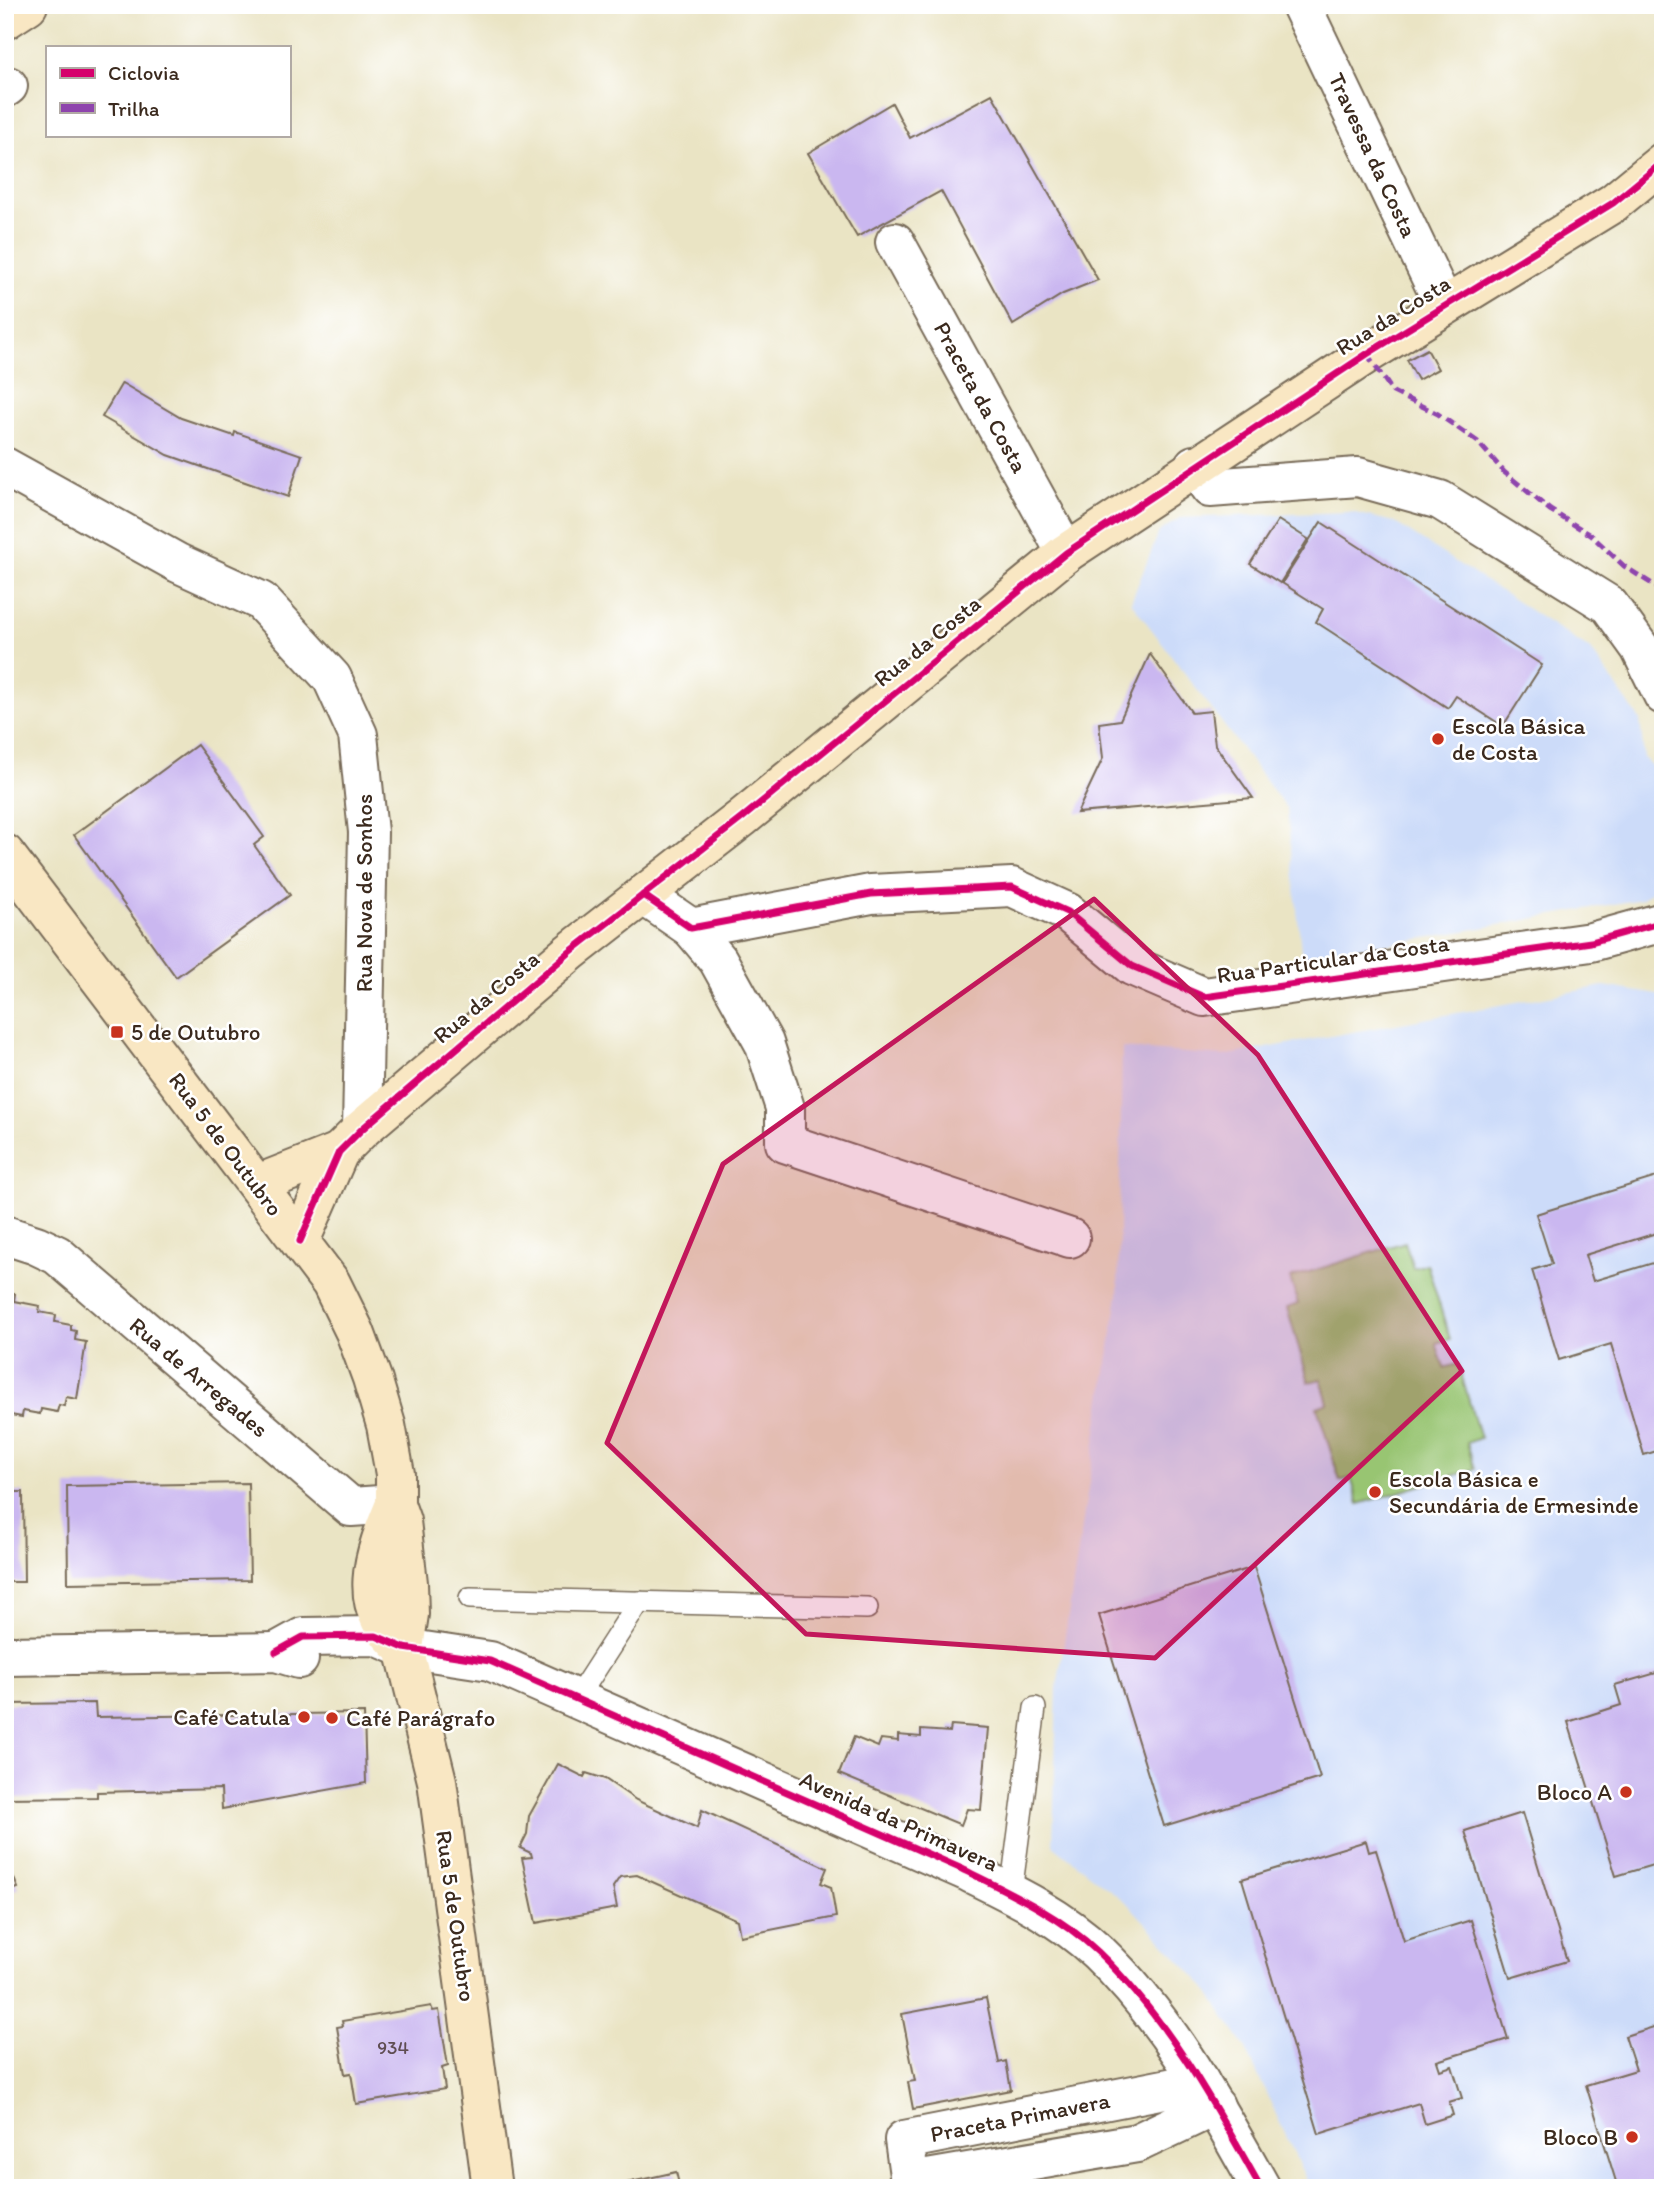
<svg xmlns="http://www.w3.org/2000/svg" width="1668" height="2193" font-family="Itim,sans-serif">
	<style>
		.built { fill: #ccdbf9 }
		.green { fill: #98c572; stroke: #6a7848; stroke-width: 2 }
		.building { fill: #cab7f0 }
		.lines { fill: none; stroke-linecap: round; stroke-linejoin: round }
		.lane-casing { stroke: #786b58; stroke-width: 24 }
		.street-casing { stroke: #786b58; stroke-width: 42 }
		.secondary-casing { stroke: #786b58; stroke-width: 42 }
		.lane { stroke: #fff; stroke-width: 21 }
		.street { stroke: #fff; stroke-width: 38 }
		.secondary { stroke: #f9e7c3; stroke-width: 38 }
		.quiet { stroke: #8e44ad; stroke-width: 5; stroke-dasharray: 10 5; stroke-linecap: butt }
		.cycleway-casing { stroke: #fff; stroke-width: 11 }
		.cycleway { stroke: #d6006c; stroke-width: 7 }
		.marked { fill: #c2185b; fill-opacity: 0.2; stroke: #c2185b; stroke-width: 5; stroke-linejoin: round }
		.poi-dot { fill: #c8321e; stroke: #fff; stroke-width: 2.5 }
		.labels { text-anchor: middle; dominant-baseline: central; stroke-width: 5; stroke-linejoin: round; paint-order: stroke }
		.number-label { font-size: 19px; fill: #5f4d52 }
		.street-label { font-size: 23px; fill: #3b2a1e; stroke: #fff }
		.poi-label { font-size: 23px; fill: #3b2a1e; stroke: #fff; text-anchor: start }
	</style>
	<rect width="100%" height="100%" fill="#fff"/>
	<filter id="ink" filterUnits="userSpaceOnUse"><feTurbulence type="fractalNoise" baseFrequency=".0143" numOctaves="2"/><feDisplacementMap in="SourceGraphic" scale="14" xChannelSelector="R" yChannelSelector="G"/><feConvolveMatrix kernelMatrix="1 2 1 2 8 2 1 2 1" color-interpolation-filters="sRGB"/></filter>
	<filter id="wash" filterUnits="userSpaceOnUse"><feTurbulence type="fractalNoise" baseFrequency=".00686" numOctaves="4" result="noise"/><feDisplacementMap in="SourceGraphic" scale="28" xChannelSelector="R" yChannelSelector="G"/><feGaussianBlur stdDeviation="1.57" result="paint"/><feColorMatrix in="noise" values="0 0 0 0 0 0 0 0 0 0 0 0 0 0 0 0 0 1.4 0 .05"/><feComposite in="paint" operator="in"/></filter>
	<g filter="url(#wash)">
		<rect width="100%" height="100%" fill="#eae4c4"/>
		<!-- built -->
		<g class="built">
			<path d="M1351,512L1394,522L1591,650L1640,720L1644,758L1657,772L1663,793V881L1642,899L1302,960L1287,809L1131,602L1159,532L1180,518Z"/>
			<path d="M1604,986L1663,996V2188H1310L1245,2047L1205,1987L1129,1905L1053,1845L1057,1688L1118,1295L1122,1048L1223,1056Z"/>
		</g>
		<!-- green -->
		<path class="green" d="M1405,1242L1413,1268L1427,1264L1450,1339L1436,1343L1444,1368L1458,1364L1480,1438L1467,1443L1475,1469L1359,1504L1351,1478L1340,1481L1317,1407L1328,1403L1321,1379L1309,1382L1287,1308L1298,1304L1290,1278Z"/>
		<g id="blocks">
			<!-- building -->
			<g class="building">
				<path d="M992,94L1098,280L1063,294L1013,325L941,191L857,237L808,153L892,103L910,138Z"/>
				<path d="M1427,349L1438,369L1418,380L1407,360Z"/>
				<path d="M122,383L181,418L234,436L235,432L302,455L288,497L168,455L102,417Z"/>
				<path d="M1278,520L1308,539L1280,583L1250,564Z"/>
				<path d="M1321,522L1542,665L1503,726L1456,696L1448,708L1316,622L1323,609L1282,583Z"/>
				<path d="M1150,654L1192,713L1211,711L1215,745L1253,798L1077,813L1103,758L1099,723L1120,720Z"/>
				<path d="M197,745L264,837L254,845L290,895L176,977L74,835Z"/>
				<path d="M1663,1175V1231L1585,1255L1593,1281L1663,1260V1449L1644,1455L1611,1344L1559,1360L1532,1270L1552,1264L1536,1214Z"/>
				<path d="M5,1293L15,1294L14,1301L40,1306L39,1312L56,1315L55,1322L71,1325V1330L76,1331L75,1340L86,1342L77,1399L66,1397L64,1406L59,1405L57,1412L41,1409L40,1414L23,1411L22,1417L5,1414Z"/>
				<path d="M248,1483L250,1580L68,1583L67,1486Z"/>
				<path d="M5,1492H23L24,1582H5Z"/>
				<path d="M1254,1567L1320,1778L1164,1826L1099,1615Z"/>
				<path d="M1663,1671V1862L1616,1876L1568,1722L1621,1705L1615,1685Z"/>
				<path d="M95,1703L96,1717L364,1713L366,1783L222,1809L221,1789L97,1792V1797L5,1798V1704Z"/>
				<path d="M951,1725L988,1728L981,1810L967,1809L961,1825L839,1774L854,1737L878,1747L881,1739L898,1741V1735L921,1737V1730L950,1732Z"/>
				<path d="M558,1764L584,1777L586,1773L605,1779L636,1800L697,1828L702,1810L827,1868L821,1883L831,1887L836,1917L740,1936L737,1920L637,1875L620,1877L613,1887L617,1908L536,1923L522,1858L532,1857L531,1853L520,1848L527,1834L529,1816Z"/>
				<path d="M1522,1813L1567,1961L1510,1978L1465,1831Z"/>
				<path d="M1366,1841L1369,1852L1376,1850L1404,1941L1471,1920L1508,2039L1437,2061L1440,2070L1452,2066L1462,2098L1449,2102L1453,2115L1425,2124L1419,2103L1319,2134L1242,1879Z"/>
				<path d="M5,1857L18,1888L5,1893Z"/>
				<path d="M986,1998L999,2063L1006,2061L1011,2090L913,2109L908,2082L915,2081L902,2014Z"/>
				<path d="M431,2006L433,2011L439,2010L448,2066L442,2068L445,2089L356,2104L351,2073L345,2074L337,2027L343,2026L342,2021Z"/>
				<path d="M1663,2024V2188H1618L1586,2085L1636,2070L1625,2036Z"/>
				<path d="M676,2172L680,2188H609L608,2187Z"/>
			</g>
		</g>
	</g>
	<g filter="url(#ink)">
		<use href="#blocks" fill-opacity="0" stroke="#786b58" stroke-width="2"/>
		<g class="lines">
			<defs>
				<g id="lane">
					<path d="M470,1598L867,1608"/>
					<path d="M577,1698L639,1602"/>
					<path d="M1011,1893L1035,1708"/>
				</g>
				<g id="street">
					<path d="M1301,5L1444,305"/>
					<path d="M5,88L8,86"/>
					<path d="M895,242L1066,553"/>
					<path d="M1194,465L1210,488L1358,477L1440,500L1609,605L1640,648L1663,695"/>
					<path d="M5,467L178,563L261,601L332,678L358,735L368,832L362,1129"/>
					<path d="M643,895L691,928L871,894L1012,887L1067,912L1132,966L1204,997L1591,942L1663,922"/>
					<path d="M691,928L718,960L764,1043L785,1108V1143L1070,1238"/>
					<path d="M5,1235L36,1245L57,1255L351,1507L395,1504"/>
					<path d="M276,1652L303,1637L376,1636L404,1648L490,1661L962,1869C1009,1892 1059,1915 1098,1952C1168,2019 1214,2104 1261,2188"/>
					<path d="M5,1656L276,1652L299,1659"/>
					<path d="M1200,2082L904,2140L910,2182L1137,2143L1215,2106"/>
				</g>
				<g id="secondary">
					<path d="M5,20L28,5"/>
					<path d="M5,854L331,1283L355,1332L372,1378L386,1425L395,1474V1504L401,1521L408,1583L409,1614L404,1648L437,1781L492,2188"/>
					<path d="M258,1184L339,1152"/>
					<path d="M300,1241L339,1152L362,1129L570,952L742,818L1066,553L1367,354L1613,203L1663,162"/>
					<path d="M395,1504C374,1554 353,1607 404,1648"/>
				</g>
			</defs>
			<!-- lane casing -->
			<use href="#lane" class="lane-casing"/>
			<!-- street casing -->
			<use href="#street" class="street-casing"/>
			<!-- secondary casing -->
			<use href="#secondary" class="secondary-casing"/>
			<!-- lane -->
			<use href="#lane" class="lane"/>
			<!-- street -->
			<use href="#street" class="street"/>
			<!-- secondary -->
			<use href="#secondary" class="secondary"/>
			<!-- quiet -->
			<path class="quiet" d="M1367,354L1393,392L1438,414L1478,442L1504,472L1550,510L1591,535L1624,566L1663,591"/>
			<defs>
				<g id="cycleway">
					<path d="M643,895L691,928L871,894L1012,887L1067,912L1132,966L1204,997L1591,942L1663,922"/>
					<path d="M300,1241L339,1152L362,1129L570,952L742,818L1066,553L1367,354L1613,203L1663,162"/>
					<path d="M276,1652L303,1637L376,1636L404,1648L490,1661L962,1869C1009,1892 1059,1915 1098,1952C1168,2019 1214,2104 1261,2188"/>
				</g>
			</defs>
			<!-- cycleway casing -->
			<use href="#cycleway" class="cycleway-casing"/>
			<!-- cycleway -->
			<use href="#cycleway" class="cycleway"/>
		</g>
	</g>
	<!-- marked area -->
	<path class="marked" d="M1094,899L1258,1055L1462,1371L1155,1658L806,1634L607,1443L723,1164Z"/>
	<!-- markers -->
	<g class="poi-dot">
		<circle cx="1438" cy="739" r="7"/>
		<rect x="110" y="1025" width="14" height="14" rx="3.5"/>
		<circle cx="1375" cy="1492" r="7"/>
		<circle cx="304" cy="1717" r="7"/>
		<circle cx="332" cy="1718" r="7"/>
		<circle cx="1626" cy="1792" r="7"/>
		<circle cx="1632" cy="2137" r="7"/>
	</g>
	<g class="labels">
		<!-- number labels -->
		<g class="number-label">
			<text x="393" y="2047">934</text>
		</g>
		<!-- street labels -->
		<g class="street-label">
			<text transform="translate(1373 155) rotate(65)">Travessa da Costa</text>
			<text transform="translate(1393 315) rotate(-32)">Rua da Costa</text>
			<text transform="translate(981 397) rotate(61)">Praceta da Costa</text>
			<text transform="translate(927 641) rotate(-39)">Rua da Costa</text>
			<text transform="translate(364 893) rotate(-90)">Rua Nova de Sonhos</text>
			<text transform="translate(1333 959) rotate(-8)">Rua Particular da Costa</text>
			<text transform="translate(486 997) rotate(-40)">Rua da Costa</text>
			<text transform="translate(226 1144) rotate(53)">Rua 5 de Outubro</text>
			<text transform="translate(199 1377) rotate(40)">Rua de Arregades</text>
			<text transform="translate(899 1821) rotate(24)">Avenida da Primavera</text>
			<text transform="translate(456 1916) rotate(82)">Rua 5 de Outubro</text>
			<text transform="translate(1020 2117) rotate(-11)">Praceta Primavera</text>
		</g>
		<!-- poi labels -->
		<g class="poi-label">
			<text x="1452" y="726">Escola Básica<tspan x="1452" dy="26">de Costa</tspan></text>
			<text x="131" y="1032">5 de Outubro</text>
			<text x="1389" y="1479">Escola Básica e<tspan x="1389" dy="26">Secundária de Ermesinde</tspan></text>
			<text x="290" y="1717" text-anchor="end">Café Catula</text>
			<text x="346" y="1718">Café Parágrafo</text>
			<text x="1612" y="1792" text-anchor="end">Bloco A</text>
			<text x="1618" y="2137" text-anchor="end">Bloco B</text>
		</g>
	</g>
	<!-- margin -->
	<rect width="1668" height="2193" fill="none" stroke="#fff" stroke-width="28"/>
	<!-- legend -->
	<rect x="46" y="46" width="245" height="91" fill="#ffffff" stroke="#b1aaa5" stroke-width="2"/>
	<rect x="60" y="68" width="35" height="10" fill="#d6006c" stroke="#b1aaa5" stroke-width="2"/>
	<text x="108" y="80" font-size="21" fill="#3b2a1e">Ciclovia</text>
	<rect x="60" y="103" width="35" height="10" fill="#8e44ad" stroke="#b1aaa5" stroke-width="2"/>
	<text x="108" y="116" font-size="21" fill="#3b2a1e">Trilha</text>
</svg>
